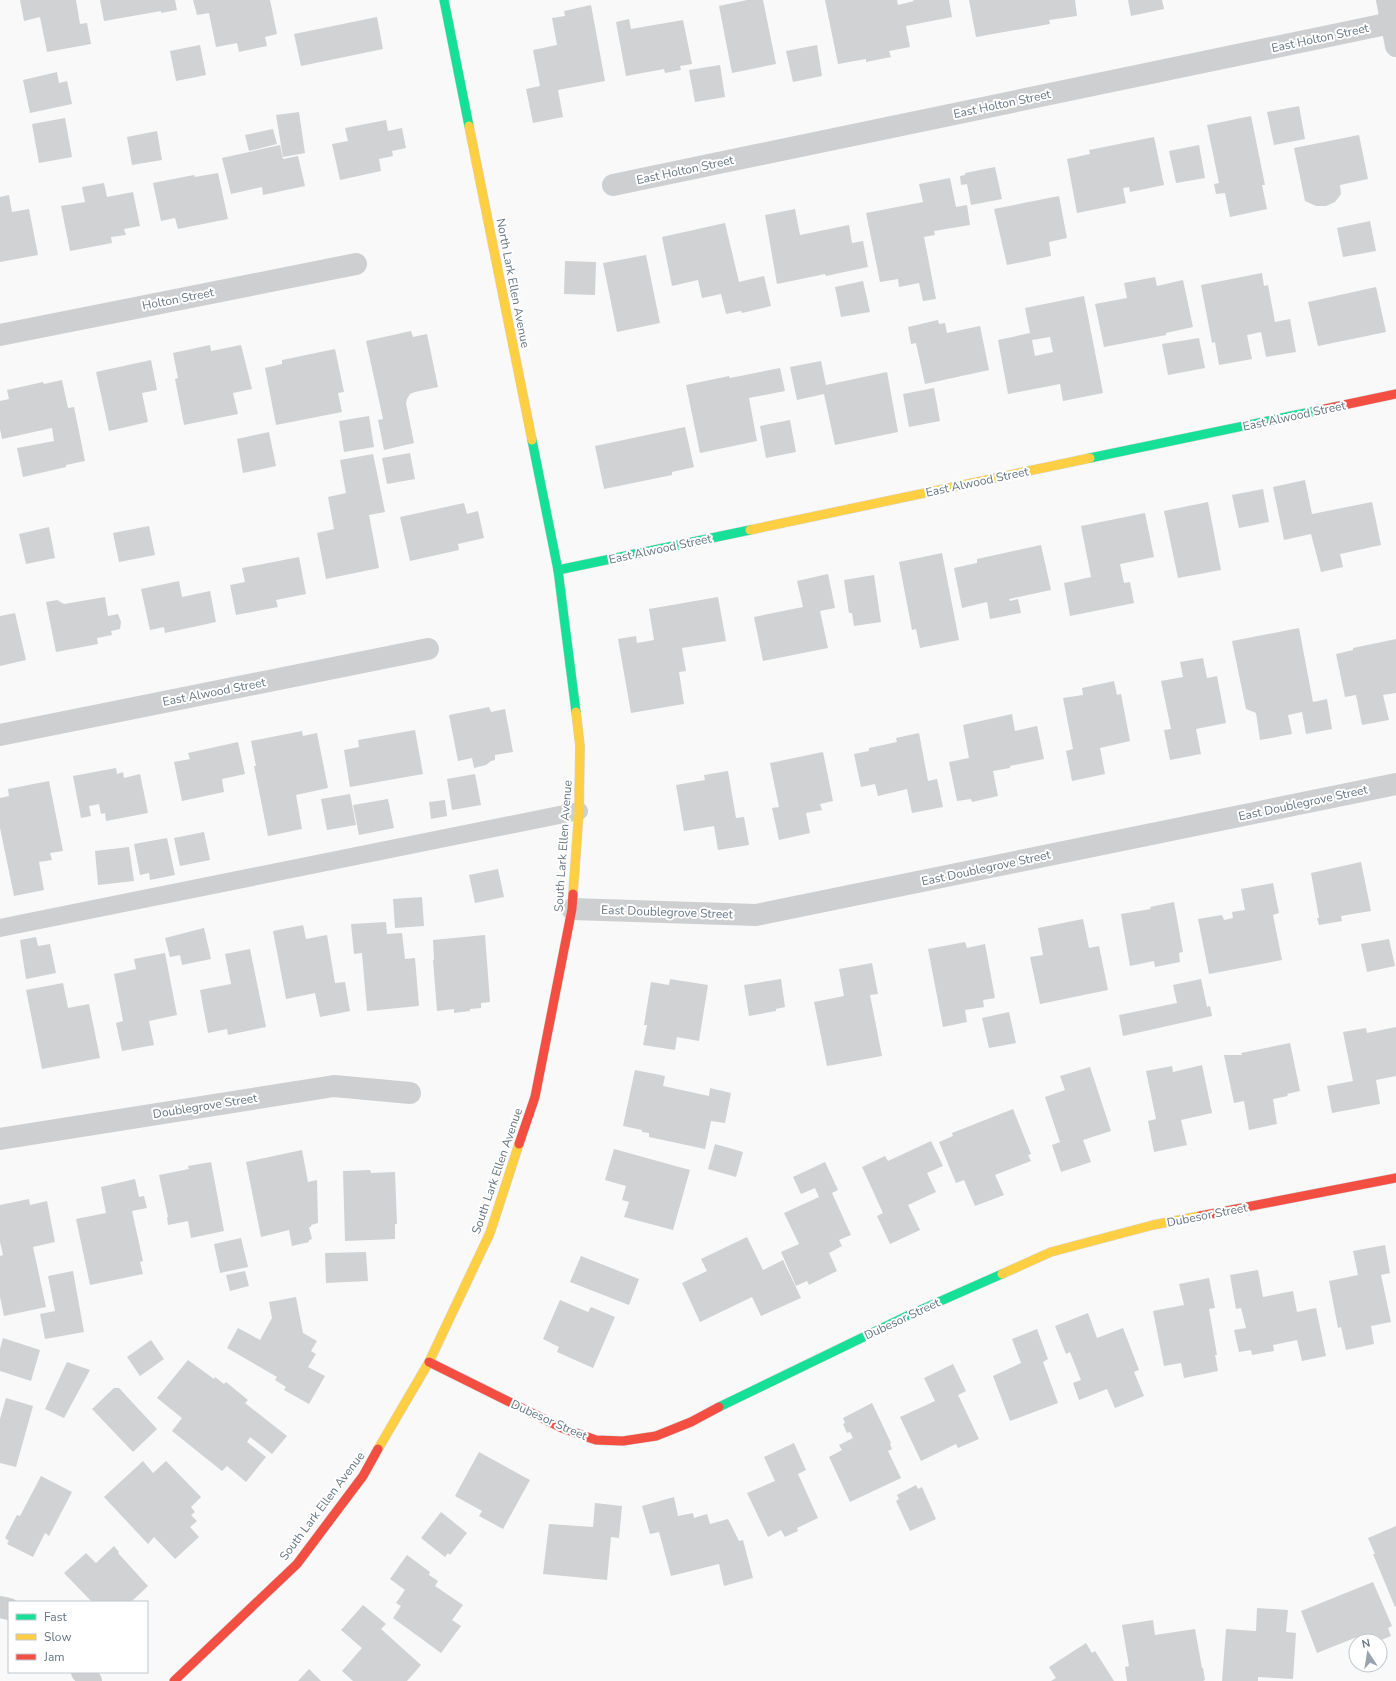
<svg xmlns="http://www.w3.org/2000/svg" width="1396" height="1681" font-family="'Nunito Sans',sans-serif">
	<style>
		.building { fill: #d0d2d3; fill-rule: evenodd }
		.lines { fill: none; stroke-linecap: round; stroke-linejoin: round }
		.fast-casing { stroke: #d5d6d7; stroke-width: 10 }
		.slow-casing { stroke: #d5d6d7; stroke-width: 10 }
		.jam-casing { stroke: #d5d6d7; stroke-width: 10 }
		.lane { stroke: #cecfd0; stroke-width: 18 }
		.street { stroke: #cecfd0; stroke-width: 22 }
		.fast { stroke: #16e098; stroke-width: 9 }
		.slow { stroke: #ffcf43; stroke-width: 9 }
		.jam { stroke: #f24e42; stroke-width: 9 }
		.labels { text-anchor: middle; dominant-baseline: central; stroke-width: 4; stroke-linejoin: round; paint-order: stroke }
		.street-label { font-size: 12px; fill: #657683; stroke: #fff }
	</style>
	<rect width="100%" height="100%" fill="#f9f9f9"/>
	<!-- building -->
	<g class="building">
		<path d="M20,0H76L80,24L87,23L91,44L47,52L40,17L24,21Z"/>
		<path d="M100,0H175L177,10L161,13V11L104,21Z"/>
		<path d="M193,0H270L277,34L265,37L267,46L239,52L237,43L216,47L209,13L197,15Z"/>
		<path d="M747,0H763L776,64L732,73L719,6Z"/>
		<path d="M825,0H897L898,5L914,1L913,0H949L952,17L906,26L910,47L889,51L891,57L866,62V59L838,64Z"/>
		<path d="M969,0H1075L1077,16L1049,20L1050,24L976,37Z"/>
		<path d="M1128,0H1162L1164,9L1131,16Z"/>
		<path d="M591,5L605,81L558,90L563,117L533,123L526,89L540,86L533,50L557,45L552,18L565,16L564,11Z"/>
		<path d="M377,17L383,49L301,66L294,34Z"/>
		<path d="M629,19L631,29L683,20L692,64L680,66L681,70L665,73L664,69L626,76L616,22Z"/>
		<path d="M200,45L206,75L176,81L170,51Z"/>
		<path d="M817,45L822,76L793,82L786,51Z"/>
		<path d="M720,65L725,97L695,102L689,70Z"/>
		<path d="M57,72L59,83L67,81L72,104L30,113L23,80Z"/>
		<path d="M1299,106L1305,139L1274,145L1267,112Z"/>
		<path d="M299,112L305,153L283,157L276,115Z"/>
		<path d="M1251,116L1265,185H1262L1267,209L1230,217L1225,193L1216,194L1214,184L1219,183L1207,125Z"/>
		<path d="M65,118L72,157L39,163L32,124Z"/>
		<path d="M386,120L388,131L402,128L406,148L392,151L393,156L379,159L381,171L340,180L332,144L348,141L345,128Z"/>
		<path d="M273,129L277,144L249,151L245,135Z"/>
		<path d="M157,131L162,160L132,165L127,137Z"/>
		<path d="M1359,135L1368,179L1340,185L1341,194L1335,202L1326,206H1316L1305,201L1294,148Z"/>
		<path d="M1154,137L1164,185L1130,192L1129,187L1123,188L1126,203L1077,213L1067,159L1090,154L1089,150Z"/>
		<path d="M280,145L283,159L298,156L305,186L263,195L262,187L231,194L222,158Z"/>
		<path d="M1199,145L1205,178L1176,183L1169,151Z"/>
		<path d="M995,167L1002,199L971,205L967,184L961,185L960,176L965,175V173Z"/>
		<path d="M218,173L228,219L178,229L175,218L161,221L153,183L194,175L195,177Z"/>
		<path d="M950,178L956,207L967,205L970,225L934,231L935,235L924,237L936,299L923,301L919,283L899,287L898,279L880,282L866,213L923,202L919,184Z"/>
		<path d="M104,183L107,197L133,192L140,226L124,229L126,235L111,237L112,243L70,251L61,206L85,202L82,187Z"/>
		<path d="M9,195L12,212L29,209L38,255L0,262V197Z"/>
		<path d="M1059,196L1067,238L1049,242L1051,256L1007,265L994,209Z"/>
		<path d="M795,209L800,235L849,225L852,243L863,241L868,267L826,276L825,274L777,284L765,215Z"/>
		<path d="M1370,221L1376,251L1343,257L1337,228Z"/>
		<path d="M725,223L739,282L764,276L771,306L742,313L741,311L726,314L721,294L702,298L698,280L672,286L662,237Z"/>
		<path d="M646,255L660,323L617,332L603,263Z"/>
		<path d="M565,261L596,262L595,295L564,294Z"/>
		<path d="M1262,273L1264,286L1268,285L1275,322L1290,319L1296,352L1266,357L1261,332L1247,335L1252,359L1219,365L1215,342L1212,343L1201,285Z"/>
		<path d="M1155,277L1157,286L1183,280L1193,327L1166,333V335L1104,347L1095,304L1127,298L1124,283Z"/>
		<path d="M863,281L870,312L841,317L835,287Z"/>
		<path d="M1376,287L1386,332L1318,346L1308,302Z"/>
		<path d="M1084,296L1103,393L1063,401L1060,384L1008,394L998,340L1030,333L1025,308ZM1050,337L1053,352L1035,356L1032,340Z"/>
		<path d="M938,320L939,324L945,323L947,333L980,326L989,370L925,384L916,343L911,344L908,327Z"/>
		<path d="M411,331L413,337L427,334L438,387L415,392L410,394L407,399L406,403L414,443L384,450L378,420L383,419L366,341Z"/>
		<path d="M1199,338L1205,368L1168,375L1162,344Z"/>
		<path d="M210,345L211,351L241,345L252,389L233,393L238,414L184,425L175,379L178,378L173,353Z"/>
		<path d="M335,349L344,392L338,393L342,412L276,425L265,368L282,364V360Z"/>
		<path d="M151,360L157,390L142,393L148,422L109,431L96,372Z"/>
		<path d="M821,361L826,385L887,372L898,432L835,445L824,394L797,400L790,367Z"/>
		<path d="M780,368L785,391L749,398L757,441L700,453L686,385L729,376L730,378Z"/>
		<path d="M62,380L68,408L74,407L85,461L66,465V467L23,477L17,448L54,441L52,428L2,439L0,429V401L9,399L7,390L43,382L44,384Z"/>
		<path d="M934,388L940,421L909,427L903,394Z"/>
		<path d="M369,416L374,447L344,452L339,421Z"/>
		<path d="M790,420L796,452L766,458L760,426Z"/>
		<path d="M685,427L694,467L672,472V475L604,489L595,446Z"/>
		<path d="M269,432L276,466L243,473L237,439Z"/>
		<path d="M410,453L415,479L387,484L382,458Z"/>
		<path d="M373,454L385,512L369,515L379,568L326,579L317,533L334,529L328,497L346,493L340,460Z"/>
		<path d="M1305,480L1312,514L1372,502L1381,545L1340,554L1343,567L1321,572L1311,534L1284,540L1273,487Z"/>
		<path d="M1263,489L1269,522L1239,528L1232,495Z"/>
		<path d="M1208,502L1221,570L1178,578L1164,511Z"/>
		<path d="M464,503L467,514L478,511L484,538L458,544L459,550L410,561L400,517Z"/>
		<path d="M1145,513L1154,557L1120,564L1124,583L1130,582L1134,603L1070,616L1064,583L1091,577L1081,526Z"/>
		<path d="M149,526L155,555L119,562L113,533Z"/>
		<path d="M49,527L55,558L26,564L19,534Z"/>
		<path d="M1041,545L1051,590L1009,599L1010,601L1018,599L1021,613L990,619L987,602L962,608L954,568L977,563V559Z"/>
		<path d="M942,553L959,640L920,648L916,629L912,630L899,562Z"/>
		<path d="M299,557L306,594L276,600L278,607L236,615L230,585L245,582L242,568Z"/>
		<path d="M828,574L835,608L820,611L828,648L763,661L754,617L803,607L797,581Z"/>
		<path d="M874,575L881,622L854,626L852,613H849L844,580Z"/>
		<path d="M179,581L182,597L210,591L216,622L165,633L164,627L150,630L141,589Z"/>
		<path d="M105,597L108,616L118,614L121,622L120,629L111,631L112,635L97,638L98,644L56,652L46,602L57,600L64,604Z"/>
		<path d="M718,597L726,641L682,648L686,671L679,672L684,704L631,713L618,639L636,636L637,643L654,640L649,609Z"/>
		<path d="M15,613L26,660L0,666V616Z"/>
		<path d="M1299,628L1313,702L1327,699L1332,729L1306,734L1302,712L1288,715L1292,734L1260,740L1256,713L1246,709L1232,641Z"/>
		<path d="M1396,639V693L1383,695L1389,720L1362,725L1356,695L1345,697L1336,654L1353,650V648Z"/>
		<path d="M1203,658L1207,678L1217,676L1226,723L1196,729L1201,754L1170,760L1164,730L1171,729L1161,681L1183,677L1180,662Z"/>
		<path d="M1114,681L1117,695L1121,694L1130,741L1100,748L1105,774L1072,781L1066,751L1073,749L1063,698L1083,695L1082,688Z"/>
		<path d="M489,707L491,712L505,709L513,752L495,755V760L491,761L486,765L474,768L472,758L458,761L449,715Z"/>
		<path d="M1012,714L1015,731L1037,726L1044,759L1010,766V768L993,771L998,796L972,802L971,799L957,801L949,762L969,758L963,725Z"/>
		<path d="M415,730L423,774L350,787L344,750L359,747L358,740Z"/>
		<path d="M302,731L303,736L317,733L328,788L296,795L302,829L268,836L254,766H256L251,741Z"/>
		<path d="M919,733L928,781L937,779L943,807L912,813L907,789L878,796L875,784L861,787L854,754L869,751V748L897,742L896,738Z"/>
		<path d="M238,742L245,774L222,779L224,792L182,801L174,762L190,759L188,753Z"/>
		<path d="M823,752L833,801L820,804L822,810L806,813L810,833L779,840L772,808L779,807L770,763Z"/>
		<path d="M116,768L117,774L123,772L124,778L140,774L148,813L106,821L105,813L101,814L99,804L89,806L91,816L81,818L73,776Z"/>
		<path d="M728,771L736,818L744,817L749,845L718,850L714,826L684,831L676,785L705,780L704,775Z"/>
		<path d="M475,774L481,805L452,810L447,779Z"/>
		<path d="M49,781L63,851L50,853L52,860L39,862L44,890L14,896L0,828V798L9,796L8,789Z"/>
		<path d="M350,794L356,825L327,830L321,799Z"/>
		<path d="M388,799L394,828L359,835L353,805Z"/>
		<path d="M445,800L447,816L431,819L429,802Z"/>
		<path d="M204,832L210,860L180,866L174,838Z"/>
		<path d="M167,838L175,875L150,880L149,873L140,875L134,844Z"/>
		<path d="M129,847L134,881L98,885L95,851Z"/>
		<path d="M1361,862L1371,911L1341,916L1342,921L1319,925L1317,918H1319L1311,873Z"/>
		<path d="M498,869L504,897L475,903L469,875Z"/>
		<path d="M1273,883L1279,913L1273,915L1282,960L1209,974L1198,919L1222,915L1224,920L1233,918L1232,912L1245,910L1241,889Z"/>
		<path d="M422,897L424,926L395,928L393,899Z"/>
		<path d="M1174,902L1183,952L1179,953L1180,962L1155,967L1154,961L1130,966L1121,914L1151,909L1150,907Z"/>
		<path d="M1083,919L1089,948L1099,946L1108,990L1040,1004L1030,957L1043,955L1038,928Z"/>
		<path d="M386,922L387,934L402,933L405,959L415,958L419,1006L367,1011L362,953L354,954L351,924Z"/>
		<path d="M303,925L306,939L327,935L335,983L345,982L350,1011L320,1017L315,993L286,999L273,931Z"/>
		<path d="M204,928L211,959L182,965L180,955L170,957L165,938Z"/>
		<path d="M485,935L490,1002L481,1003V1008L470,1009V1011L454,1013V1009L437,1011L433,960H434L433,940Z"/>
		<path d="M36,937L38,946L50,944L56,973L26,979L20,940Z"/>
		<path d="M1389,939L1395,966L1367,972L1361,944Z"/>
		<path d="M965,942L967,948L985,944L995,998L983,1000L984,1007L965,1010L967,1022L943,1027L928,949Z"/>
		<path d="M250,949L266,1027L228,1035L227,1029L208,1033L200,990L231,984L225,954Z"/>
		<path d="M165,953L177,1015L149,1021L154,1045L122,1051L116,1023L123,1021L114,974L136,969L134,959Z"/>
		<path d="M872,963L878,994L870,995L882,1056L827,1066L814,1002L844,996L839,969Z"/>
		<path d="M670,979L708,985L699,1041L677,1037L675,1050L643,1045L647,1025H644L651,982L669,985Z"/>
		<path d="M781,979L785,1007L776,1009V1011L749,1016L744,985Z"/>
		<path d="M1201,979L1207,1007L1210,1006L1212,1016L1123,1036L1119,1015L1177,1003L1173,985Z"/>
		<path d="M63,983L68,1008L89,1004L100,1058L42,1069L26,990Z"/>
		<path d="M1009,1012L1016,1043L989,1048L982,1018Z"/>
		<path d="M1396,1027V1076L1376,1080L1380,1104L1332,1113L1327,1086L1353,1081L1343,1032L1366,1028L1367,1033Z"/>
		<path d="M1290,1043L1300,1091L1287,1094L1288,1096L1273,1099L1277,1124L1249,1130L1244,1101L1234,1103L1224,1055H1242L1241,1053Z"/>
		<path d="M1202,1065L1212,1113L1181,1120L1187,1145L1154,1152L1148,1121L1156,1119L1146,1071L1172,1066L1173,1072Z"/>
		<path d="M1090,1067L1111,1131L1083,1140L1091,1162L1061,1172L1052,1145L1060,1142L1045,1097L1065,1090L1060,1076Z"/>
		<path d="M635,1070L665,1076L663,1086L709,1096L710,1088L731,1093L725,1123L711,1121L705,1149L649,1137V1133L642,1132V1130L623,1126Z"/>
		<path d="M1013,1109L1031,1154L1028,1155L1031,1161L995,1175L1004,1195L975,1206L964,1180L956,1183L939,1142L953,1136L952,1133Z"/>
		<path d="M931,1141L943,1166L927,1173L936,1192L908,1205L920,1230L890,1244L877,1216L883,1213L862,1167L885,1156L888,1161Z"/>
		<path d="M715,1144L743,1152L736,1177L708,1169Z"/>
		<path d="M614,1149L690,1170L673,1230L624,1217L629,1202L622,1200L626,1186L605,1180Z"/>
		<path d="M302,1150L308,1182L317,1180L318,1223L311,1225V1227H309L312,1239L309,1240V1242L292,1246L289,1230L261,1237L246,1162Z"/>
		<path d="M211,1162L224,1231L191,1238L188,1221L168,1225L167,1217H168L159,1175L189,1169L188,1166Z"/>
		<path d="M825,1162L838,1190L832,1193L851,1235L839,1240L842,1246L829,1253L837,1271L809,1285L807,1281L796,1286L781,1252L799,1244L784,1213L819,1197L815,1188L801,1194L793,1177Z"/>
		<path d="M370,1170L371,1173L395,1172L397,1224H395V1239L345,1241L343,1171Z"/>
		<path d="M135,1179L139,1197L144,1196L147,1208L132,1211L143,1261L140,1262L143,1274L90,1285L76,1219L106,1213L101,1187Z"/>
		<path d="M29,1199L30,1205L47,1201L55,1242L33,1247L46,1307L4,1316L0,1297V1256L3,1255L0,1242V1205Z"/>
		<path d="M747,1237L763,1270L783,1260L801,1298L761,1316L752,1297L700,1322L682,1283L707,1271L701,1259Z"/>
		<path d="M241,1238L248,1267L220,1273L214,1244Z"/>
		<path d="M1385,1245L1390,1273L1381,1275L1391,1322L1371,1326L1374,1344L1346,1350L1341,1327L1338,1328L1329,1281L1358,1275L1353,1251Z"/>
		<path d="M366,1252L368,1281L326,1283L325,1253Z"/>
		<path d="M581,1256L639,1279L629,1305L570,1282Z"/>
		<path d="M1258,1270L1263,1297L1293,1291L1297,1312L1316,1308L1326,1356L1302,1361L1297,1340L1273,1345L1274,1351L1252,1355L1251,1350L1239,1352L1234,1330L1246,1328L1241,1308L1236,1309L1230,1275Z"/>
		<path d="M73,1271L84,1332L45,1339L40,1314L55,1311L48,1276Z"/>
		<path d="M245,1271L249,1286L230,1291L226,1275Z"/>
		<path d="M1209,1278L1215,1308L1209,1309L1217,1355H1215L1218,1371L1184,1378L1181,1363L1164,1366L1153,1311L1184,1305L1179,1284Z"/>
		<path d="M296,1297L303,1333L317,1341L311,1351L316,1354L308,1367L325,1376L309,1404L284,1390L286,1387L275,1380L277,1377L227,1348L238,1328L260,1340L272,1318L269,1302Z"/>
		<path d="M560,1300L588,1312L591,1307L615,1317L593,1368L557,1352L559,1347L543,1339Z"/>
		<path d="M1088,1313L1097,1338L1123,1328L1139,1370L1134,1372L1144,1396L1115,1408L1107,1389L1079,1400L1073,1383L1081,1380L1070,1352L1066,1354L1055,1326Z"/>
		<path d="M1037,1329L1048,1359L1043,1362L1058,1403L1010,1421L993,1376L1021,1363L1012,1339Z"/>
		<path d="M3,1338L40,1350L31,1381L0,1371V1349Z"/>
		<path d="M151,1340L164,1359L140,1376L127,1357Z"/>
		<path d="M188,1360L214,1379L215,1377L224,1384L226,1382L248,1400L245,1403L287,1436L272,1454L250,1437L247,1442L266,1457L246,1482L227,1466L222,1471L172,1431L182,1418L157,1398Z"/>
		<path d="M67,1362L90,1370L64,1418L45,1409Z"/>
		<path d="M953,1364L966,1391L958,1395L979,1439L958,1448L956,1444L921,1461L900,1417L935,1401L924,1378Z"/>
		<path d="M114,1388H119L157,1429L133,1452L92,1409Z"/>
		<path d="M6,1398L33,1406L16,1467L0,1463V1419Z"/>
		<path d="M872,1403L891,1443L890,1444L892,1449L888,1451L901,1478L850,1502L829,1457L842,1450L839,1445L853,1438L850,1432L847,1433L843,1424L845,1423L843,1418Z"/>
		<path d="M794,1443L806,1470L798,1474L818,1518L797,1528L798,1531L785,1537L781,1530L768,1537L747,1493L775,1481L764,1457Z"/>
		<path d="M479,1452L530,1480L503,1529L479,1516L482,1511L455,1496Z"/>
		<path d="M143,1461L153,1473L166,1461L201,1497L191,1507L195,1512L191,1515L197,1521L190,1527L199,1537L175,1559L154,1537L148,1544L104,1497Z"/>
		<path d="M41,1476L72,1492L49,1536L45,1533L33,1557L7,1544L9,1541L5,1538L17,1515L20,1516Z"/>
		<path d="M916,1485L918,1489L922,1487L936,1519L910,1531L896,1501L899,1499L897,1495Z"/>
		<path d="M674,1497L678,1516L693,1513L694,1518L707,1514L710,1524L728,1519L739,1541L743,1540L753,1578L724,1586L719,1564L671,1576L659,1532L650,1534L642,1506Z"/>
		<path d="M595,1503L622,1506L619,1538L611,1537L607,1580L543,1574L549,1524L593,1527Z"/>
		<path d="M441,1512L467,1533L450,1555L448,1553L445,1557L421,1538Z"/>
		<path d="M1396,1526V1606L1395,1607L1373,1554H1375L1368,1538Z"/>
		<path d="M114,1546L119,1552L118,1553L148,1586L131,1602H92L64,1573L86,1553L96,1563Z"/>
		<path d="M407,1555L430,1572L429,1575L438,1581L435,1586L463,1605L452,1620L461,1626L441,1653L393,1618L401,1606L396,1603L405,1590L390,1579Z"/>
		<path d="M1373,1582L1392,1626L1388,1628L1391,1636L1379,1641H1363L1362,1639L1358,1641L1357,1637L1317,1653L1301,1611Z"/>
		<path d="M363,1605L386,1624L381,1629L421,1665L407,1681H353L342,1671L362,1648L341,1630Z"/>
		<path d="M1257,1608L1288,1610L1286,1632L1296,1633L1293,1679L1258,1677V1681H1222L1226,1629L1256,1631Z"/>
		<path d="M1153,1620L1155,1635L1195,1629L1202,1668H1203L1205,1680L1203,1681H1127L1125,1667L1129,1666L1122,1625Z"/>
		<path d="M1086,1643L1092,1653L1095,1651L1114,1681H1051L1056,1678L1049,1667Z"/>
		<path d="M309,1669L321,1681H298Z"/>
	</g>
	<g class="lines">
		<defs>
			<g id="fast">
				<path d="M444,0L469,126"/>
				<path d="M532,440L558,570L576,712"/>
				<path d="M1090,458L1320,410"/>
				<path d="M558,570L750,530"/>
				<path d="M719,1407L909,1315L1002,1274"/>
			</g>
			<g id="slow">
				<path d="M469,126L532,440"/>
				<path d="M750,530L1090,458"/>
				<path d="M573,894L579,811L580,746L576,712"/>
				<path d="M1002,1274L1051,1252L1153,1225L1200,1216"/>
				<path d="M378,1449L429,1362L490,1233L519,1144"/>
			</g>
			<g id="jam">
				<path d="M1320,410L1396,394"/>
				<path d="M519,1144L535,1097L572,909L573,894"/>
				<path d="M1200,1216L1396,1178"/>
				<path d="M429,1362L562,1428L596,1440L623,1441L656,1436L691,1422L719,1407"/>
				<path d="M174,1681L297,1564L363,1476L378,1449"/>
			</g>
		</defs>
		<!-- fast casing -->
		<use href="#fast" class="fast-casing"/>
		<!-- slow casing -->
		<use href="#slow" class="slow-casing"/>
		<!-- jam casing -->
		<use href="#jam" class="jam-casing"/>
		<!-- lane -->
		<path class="lane" d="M0,928L579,811"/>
		<!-- street -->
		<g class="street">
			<path d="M1387,0L1396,46"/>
			<path d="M613,185L1391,23"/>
			<path d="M0,335L356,264"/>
			<path d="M0,735L428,649"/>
			<path d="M572,909L756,915L1396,784"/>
			<path d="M0,1139L334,1086L410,1093"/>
			<path d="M0,1607L9,1609"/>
			<path d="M82,1672L91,1681"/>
		</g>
		<!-- fast -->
		<use href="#fast" class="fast"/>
		<!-- slow -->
		<use href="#slow" class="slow"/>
		<!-- jam -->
		<use href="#jam" class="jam"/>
	</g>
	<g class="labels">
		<!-- street labels -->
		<g class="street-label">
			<text transform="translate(1320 38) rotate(-12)">East Holton Street</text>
			<text transform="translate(1002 104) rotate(-12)">East Holton Street</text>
			<text transform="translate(685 170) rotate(-12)">East Holton Street</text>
			<text transform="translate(513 283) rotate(79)">North Lark Ellen Avenue</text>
			<text transform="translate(178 299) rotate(-11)">Holton Street</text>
			<text transform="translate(1294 416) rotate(-12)">East Alwood Street</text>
			<text transform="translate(977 482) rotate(-12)">East Alwood Street</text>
			<text transform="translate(660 549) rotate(-12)">East Alwood Street</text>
			<text transform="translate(214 692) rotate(-11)">East Alwood Street</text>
			<text transform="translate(1303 803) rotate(-12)">East Doublegrove Street</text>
			<text transform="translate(563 846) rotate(-86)">South Lark Ellen Avenue</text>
			<text transform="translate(986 868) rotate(-12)">East Doublegrove Street</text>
			<text transform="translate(667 912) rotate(2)">East Doublegrove Street</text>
			<text transform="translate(205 1106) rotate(-9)">Doublegrove Street</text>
			<text transform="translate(497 1171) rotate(-71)">South Lark Ellen Avenue</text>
			<text transform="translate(1207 1215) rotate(-11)">Dubesor Street</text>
			<text transform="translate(902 1319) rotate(-25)">Dubesor Street</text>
			<text transform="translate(549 1420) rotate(24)">Dubesor Street</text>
			<text transform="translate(322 1506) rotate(-53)">South Lark Ellen Avenue</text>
		</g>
	</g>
	<!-- legend -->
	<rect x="8" y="1601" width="140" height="72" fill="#ffffff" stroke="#c1c8cd"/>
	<rect x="16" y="1614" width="20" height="6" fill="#16e098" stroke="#c1c8cd"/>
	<text x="44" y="1621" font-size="12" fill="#657683">Fast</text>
	<rect x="16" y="1634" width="20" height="6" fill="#ffcf43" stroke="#c1c8cd"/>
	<text x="44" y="1641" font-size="12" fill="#657683">Slow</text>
	<rect x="16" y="1654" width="20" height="6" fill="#f24e42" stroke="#c1c8cd"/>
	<text x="44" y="1661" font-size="12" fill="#657683">Jam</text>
	<!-- north arrow -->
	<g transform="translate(1368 1653) rotate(348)"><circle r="19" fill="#ffffff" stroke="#c1c8cd"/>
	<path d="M0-3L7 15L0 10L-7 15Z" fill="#99a4ac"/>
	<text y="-6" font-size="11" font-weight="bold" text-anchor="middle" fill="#657683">N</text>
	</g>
</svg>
